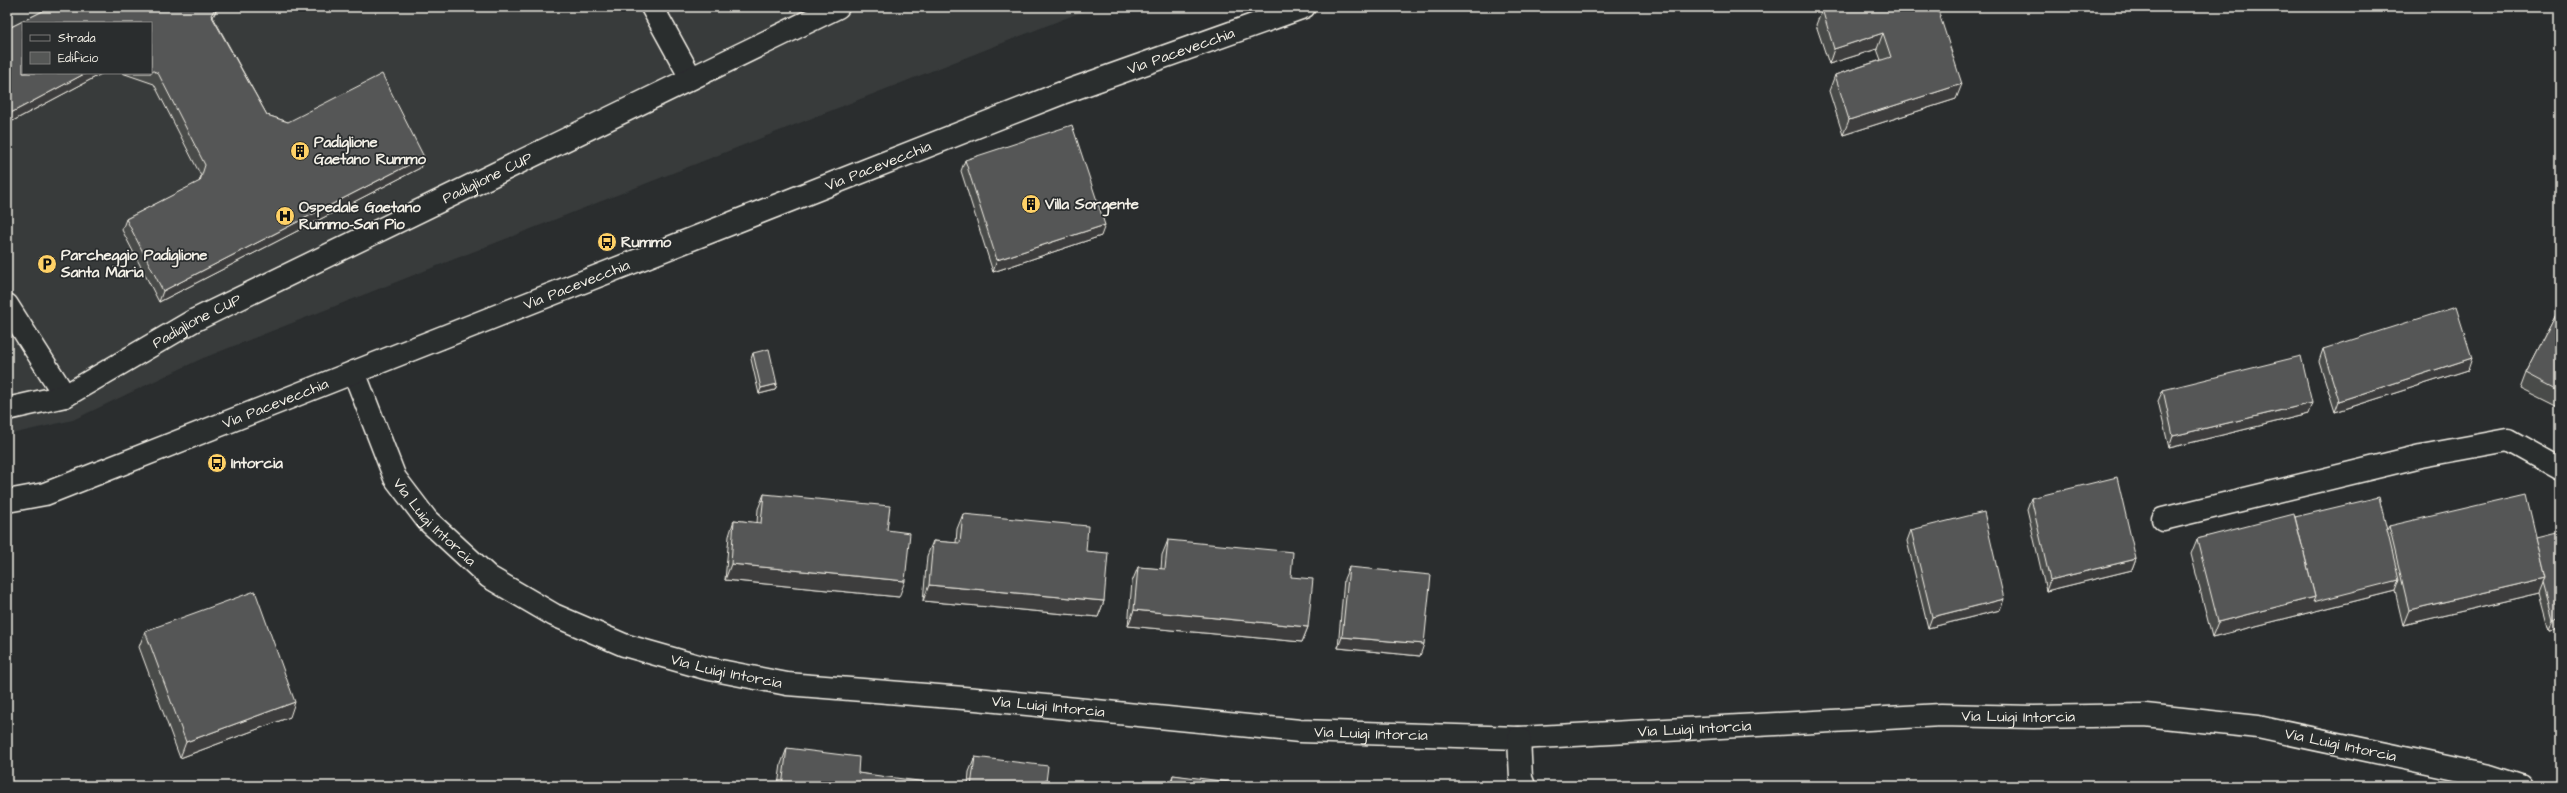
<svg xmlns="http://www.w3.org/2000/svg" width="2567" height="793" font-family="'Architects Daughter',sans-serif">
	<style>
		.built { fill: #373a3a; fill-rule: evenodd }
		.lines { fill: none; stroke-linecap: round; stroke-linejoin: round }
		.service-casing { stroke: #f4f1e8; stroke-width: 25 }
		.minor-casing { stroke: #f4f1e8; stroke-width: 25 }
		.tertiary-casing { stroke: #f4f1e8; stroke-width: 25 }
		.service { stroke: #2a2d2e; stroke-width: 22 }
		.minor { stroke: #2a2d2e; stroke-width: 22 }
		.tertiary { stroke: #2a2d2e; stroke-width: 22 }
		.wall { fill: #494b4a; stroke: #f4f1e8 }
		.shaded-wall { fill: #3c3d3c; stroke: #f4f1e8 }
		.building { fill: #555756; stroke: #f4f1e8 }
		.labels { text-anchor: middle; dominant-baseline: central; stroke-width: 3.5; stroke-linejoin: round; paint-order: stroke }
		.street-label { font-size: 15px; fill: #f4f1e8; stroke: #2a2d2e }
		.poi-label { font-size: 15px; font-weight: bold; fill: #f4f1e8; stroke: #2a2d2e; text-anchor: start }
	</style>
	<rect width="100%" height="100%" fill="#2a2d2e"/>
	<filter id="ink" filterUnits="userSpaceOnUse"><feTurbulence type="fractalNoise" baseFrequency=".025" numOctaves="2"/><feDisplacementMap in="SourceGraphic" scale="8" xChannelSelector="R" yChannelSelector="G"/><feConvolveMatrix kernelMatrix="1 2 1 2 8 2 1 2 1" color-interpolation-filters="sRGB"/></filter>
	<g filter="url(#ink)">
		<!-- built -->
		<path class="built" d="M7,7H1094L201,359L73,420L7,435ZM23,23H151V73H23Z"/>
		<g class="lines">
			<defs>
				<g id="service">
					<path d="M652,7L691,78"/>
					<path d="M7,305L65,396"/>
					<path id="s1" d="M7,409L65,396L193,321L838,7"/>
				</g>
				<g id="minor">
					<path id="s2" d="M354,372L395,478L427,520L489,577L554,615L624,645L705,668L787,684L976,699L1300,731L1519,738L1941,715L2034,717L2145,715L2258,727L2489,776L2520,786"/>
					<path d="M2163,519L2421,456L2508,440L2560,469"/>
					<path d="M1519,738L1521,778L1524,786"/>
				</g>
				<g id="tertiary">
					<path id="s3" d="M7,501L45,494L1062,93L1304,7"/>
				</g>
			</defs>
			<!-- service casing -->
			<use href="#service" class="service-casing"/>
			<!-- minor casing -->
			<use href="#minor" class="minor-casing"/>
			<!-- tertiary casing -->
			<use href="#tertiary" class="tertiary-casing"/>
			<!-- service -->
			<use href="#service" class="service"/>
			<!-- minor -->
			<use href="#minor" class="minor"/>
			<!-- tertiary -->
			<use href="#tertiary" class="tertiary"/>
		</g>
		<!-- wall -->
		<g class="wall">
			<path d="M51,7H218L213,17L267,115L288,122L424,157L420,168L159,302L122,230L126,219L199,182L201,176L154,84L122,73H151V23L23,73H103L7,124V29Z"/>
			<path d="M1937,7L1956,99L1843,135L1829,91L1835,75L1881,60L1877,49L1829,64L1816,25L1822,9Z"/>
			<path d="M965,160L1101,236L993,272L961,171Z"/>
			<path d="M2560,307V409L2520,389L2526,373Z"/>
			<path d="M2323,349L2468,370L2335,412L2319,361Z"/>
			<path d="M753,353L777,384L775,390L759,394L751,359Z"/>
			<path d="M2163,390L2308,414L2169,448L2158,401Z"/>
			<path d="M764,494L887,530L899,597L725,580L729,536L734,520L757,523L758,509Z"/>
			<path d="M2031,498L2136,559L2132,570L2046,591L2027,509Z"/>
			<path d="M963,514L1086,551L1104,601L1098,617L923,601L927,556L933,541L956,543L957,529Z"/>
			<path d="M2295,517L2387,530L2389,526L2536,537L2560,628L2550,630L2540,593L2403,625L2395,591L2212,637L2191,554L2197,539Z"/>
			<path d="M1911,530L2000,610L1928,628L1907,541Z"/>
			<path d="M1168,540L1291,577L1308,627L1302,642L1128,626L1132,582L1138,567L1161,569L1162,555Z"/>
			<path d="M1349,567L1420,656L1338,648L1344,579Z"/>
			<path d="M145,631L290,717L180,758L139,647Z"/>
			<path d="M787,748L858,773L925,786H778L781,764Z"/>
			<path d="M975,757L1046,782L1080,786H968L969,772Z"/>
			<path d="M1173,775L1246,786H1169Z"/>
		</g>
		<!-- shaded-wall -->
		<g class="shaded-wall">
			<path d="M216,7H218L207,26L211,15Z"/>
			<path d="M1883,33L1877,49L1829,64L1834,49Z"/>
			<path d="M86,73H103L7,124V115Z"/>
			<path d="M1962,84L1956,99L1843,135L1849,120Z"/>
			<path d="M424,157L420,168L159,302L163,291Z"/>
			<path d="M1105,225L1101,236L993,272L997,260Z"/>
			<path d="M2472,358L2468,370L2335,412L2339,401Z"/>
			<path d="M777,384L775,390L759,394L761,388Z"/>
			<path d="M2312,403L2308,414L2169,448L2173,436Z"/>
			<path d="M2136,559L2132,570L2046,591L2050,580Z"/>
			<path d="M731,564L905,581L899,597L725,580Z"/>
			<path d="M2546,578L2540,593L2403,625L2409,610Z"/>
			<path d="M2399,580L2395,591L2212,637L2218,622L2315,597Z"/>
			<path d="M929,585L1104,601L1098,617L923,601Z"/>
			<path d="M2004,599L2000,610L1928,628L1932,617Z"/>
			<path d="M1134,610L1308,627L1302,642L1128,626Z"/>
			<path d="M2560,618V628L2550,630L2554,619Z"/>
			<path d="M1342,637L1424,644L1420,656L1338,648Z"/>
			<path d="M295,702L290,717L180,758L186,742Z"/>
		</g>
		<!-- building -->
		<g class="building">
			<path d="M51,7H216L211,15L267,115L288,122L382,74L424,157L163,291L126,219L200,181L205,165L158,73L151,70V23H23V73H86L7,115V29Z"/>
			<path d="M1829,7H1937L1962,84L1849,120L1835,75L1891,57L1883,33L1834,49L1822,9Z"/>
			<path d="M1072,125L1105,225L997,260L965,160Z"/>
			<path d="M2456,307L2472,358L2339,401L2323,349Z"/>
			<path d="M2560,307V391L2526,373Z"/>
			<path d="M769,349L777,384L761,388L753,353Z"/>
			<path d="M2301,356L2312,403L2173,436L2163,390Z"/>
			<path d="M2117,477L2136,559L2050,580L2031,498Z"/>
			<path d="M764,494L890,506L887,530L910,533L905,581L731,564L734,520L761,523Z"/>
			<path d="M2526,494L2546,578L2409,610L2389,526Z"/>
			<path d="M2379,497L2399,580L2313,602L2315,597L2295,517Z"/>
			<path d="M1984,512L2004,599L1932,617L1911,530Z"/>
			<path d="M963,514L1088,526L1086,551L1108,553L1104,601L929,585L933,541L960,543Z"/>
			<path d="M2294,514L2315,597L2218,622L2197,539Z"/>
			<path d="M2560,531V618L2554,619L2544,582L2546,578L2536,537Z"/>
			<path d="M1168,540L1293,552L1291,577L1313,579L1308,627L1134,610L1138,567L1165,569Z"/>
			<path d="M1349,567L1431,575L1424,644L1342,637Z"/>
			<path d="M255,591L295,702L186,742L145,631Z"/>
			<path d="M787,748L859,757L858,773L926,782L925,786H782Z"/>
			<path d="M975,757L1048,766L1046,782L1080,786H971Z"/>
			<path d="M1173,775L1246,784V786H1171Z"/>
		</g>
	</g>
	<!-- icons -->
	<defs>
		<symbol id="building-disc" viewBox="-11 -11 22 22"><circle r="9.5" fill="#ffd166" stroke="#2a2d2e"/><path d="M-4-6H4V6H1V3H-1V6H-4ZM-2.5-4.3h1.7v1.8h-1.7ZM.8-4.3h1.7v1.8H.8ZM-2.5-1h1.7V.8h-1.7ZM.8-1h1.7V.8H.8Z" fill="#111"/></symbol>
		<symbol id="hospital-disc" viewBox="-11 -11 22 22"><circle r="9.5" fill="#ffd166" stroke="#2a2d2e"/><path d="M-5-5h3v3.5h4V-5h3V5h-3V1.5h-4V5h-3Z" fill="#111"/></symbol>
		<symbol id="bus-disc" viewBox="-11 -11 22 22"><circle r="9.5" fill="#ffd166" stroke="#2a2d2e"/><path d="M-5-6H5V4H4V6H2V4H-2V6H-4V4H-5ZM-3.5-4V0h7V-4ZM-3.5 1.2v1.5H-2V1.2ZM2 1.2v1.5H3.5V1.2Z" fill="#111"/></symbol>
		<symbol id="parking-disc" viewBox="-11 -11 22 22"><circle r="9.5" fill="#ffd166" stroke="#2a2d2e"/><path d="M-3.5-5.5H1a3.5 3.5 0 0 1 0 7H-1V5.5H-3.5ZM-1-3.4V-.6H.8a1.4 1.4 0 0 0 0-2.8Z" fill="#111"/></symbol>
	</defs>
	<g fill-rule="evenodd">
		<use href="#building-disc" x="289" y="140" width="22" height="22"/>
		<use href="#building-disc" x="1020" y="193" width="22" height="22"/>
		<use href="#hospital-disc" x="274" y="205" width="22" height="22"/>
		<use href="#bus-disc" x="596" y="231" width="22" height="22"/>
		<use href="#parking-disc" x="36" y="253" width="22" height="22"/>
		<use href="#bus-disc" x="206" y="452" width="22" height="22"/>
	</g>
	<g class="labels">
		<!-- street labels -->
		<g class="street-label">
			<text stroke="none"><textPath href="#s3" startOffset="1258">Via Pacevecchia</textPath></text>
			<text stroke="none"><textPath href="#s3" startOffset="934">Via Pacevecchia</textPath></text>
			<text stroke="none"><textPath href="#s1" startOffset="535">Padiglione CUP</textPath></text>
			<text stroke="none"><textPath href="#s3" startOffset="610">Via Pacevecchia</textPath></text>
			<text stroke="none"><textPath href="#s1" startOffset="211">Padiglione CUP</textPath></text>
			<text stroke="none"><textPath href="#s3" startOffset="286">Via Pacevecchia</textPath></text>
			<text stroke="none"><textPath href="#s2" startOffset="173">Via Luigi Intorcia</textPath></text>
			<text stroke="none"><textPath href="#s2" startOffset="508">Via Luigi Intorcia</textPath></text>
			<text stroke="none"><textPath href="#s2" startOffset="832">Via Luigi Intorcia</textPath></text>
			<text stroke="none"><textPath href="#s2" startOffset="1804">Via Luigi Intorcia</textPath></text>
			<text stroke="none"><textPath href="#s2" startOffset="1480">Via Luigi Intorcia</textPath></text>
			<text stroke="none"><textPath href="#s2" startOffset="1156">Via Luigi Intorcia</textPath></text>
			<text stroke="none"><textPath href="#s2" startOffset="2129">Via Luigi Intorcia</textPath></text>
		</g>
		<!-- poi labels -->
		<g class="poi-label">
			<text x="314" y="142">Padiglione<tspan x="314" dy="17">Gaetano Rummo</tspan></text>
			<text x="1045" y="204">Villa Sorgente</text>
			<text x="299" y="207">Ospedale Gaetano<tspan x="299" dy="17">Rummo-San Pio</tspan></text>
			<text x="621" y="242">Rummo</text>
			<text x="61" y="255">Parcheggio Padiglione<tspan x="61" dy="17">Santa Maria</tspan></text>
			<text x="231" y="463">Intorcia</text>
		</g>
	</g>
	<!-- margin -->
	<rect width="2567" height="793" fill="none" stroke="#2a2d2e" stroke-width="24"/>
	<rect x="12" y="12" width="2543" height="769" fill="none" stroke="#f4f1e8" stroke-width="1.5" filter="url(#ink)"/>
	<!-- legend -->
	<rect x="22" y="22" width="130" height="52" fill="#2a2d2e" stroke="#7b7b78"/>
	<rect x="30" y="35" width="20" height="6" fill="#2a2d2e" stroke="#7b7b78"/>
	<text x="58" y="42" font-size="12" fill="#f4f1e8">Strada</text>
	<rect x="30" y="52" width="20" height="12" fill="#555756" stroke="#7b7b78"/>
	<text x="58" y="62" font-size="12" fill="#f4f1e8">Edificio</text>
</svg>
